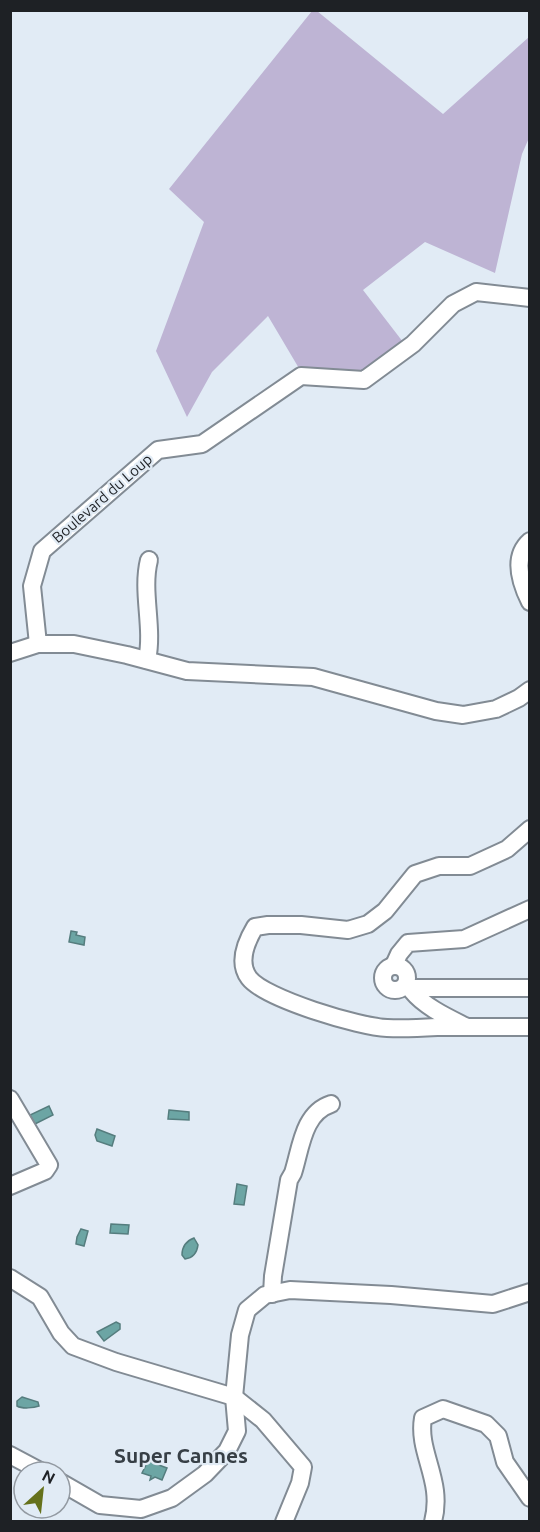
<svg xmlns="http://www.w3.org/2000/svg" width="540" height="1532" font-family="Ubuntu,sans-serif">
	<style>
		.green { fill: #beb4d4 }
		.water { fill: #6ca5a4; stroke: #557d7e; stroke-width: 1.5 }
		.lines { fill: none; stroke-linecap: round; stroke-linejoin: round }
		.minor-casing { stroke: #828b94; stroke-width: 20 }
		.minor { stroke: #fff; stroke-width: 16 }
		.labels { text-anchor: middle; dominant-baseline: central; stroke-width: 4.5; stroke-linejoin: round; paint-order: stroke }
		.street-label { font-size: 15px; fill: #1e2125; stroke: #e1ebf5 }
		.district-label { font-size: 21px; font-weight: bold; fill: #373f46; stroke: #e1ebf5 }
	</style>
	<rect width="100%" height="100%" fill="#e1ebf5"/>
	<!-- green -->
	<path class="green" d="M312,11H317L443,114L529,37V138L522,154L495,273L425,242L363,290L403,342L357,375L300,370L268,316L212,372L187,417L156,351L204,222L169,189Z"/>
	<!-- water -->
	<g class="water">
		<path d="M71,931L77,932L76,935L85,937L84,945L69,942Z"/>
		<path d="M49,1106L53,1115L35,1124L30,1115Z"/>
		<path d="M169,1110L189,1112V1120L168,1119Z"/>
		<path d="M97,1129L115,1136L112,1146L97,1141L95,1135Z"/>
		<path d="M237,1184L247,1186L244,1205L234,1204Z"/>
		<path d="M111,1224L129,1225L128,1234L110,1233Z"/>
		<path d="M81,1229L88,1231L84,1246L76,1244L77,1237Z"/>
		<path d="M194,1238L198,1245C197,1253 193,1258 185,1259L182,1255C182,1247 186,1241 194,1238Z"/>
		<path d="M116,1322L120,1324V1329L104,1341L97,1332Z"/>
		<path d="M22,1397L38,1402L39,1406C34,1408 22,1409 17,1406V1401Z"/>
		<path d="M148,1461L167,1468L162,1480L155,1477L150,1480L151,1476L142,1473Z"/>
	</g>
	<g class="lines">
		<defs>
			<g id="minor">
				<path d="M530,541C512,557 520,582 530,602"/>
				<path d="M38,644L32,586L42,551L158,450L202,444L301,376L364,380L413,344L453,304L476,292L530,298"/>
				<path d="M10,653L38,644H74L127,655L187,671L313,677L436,711L463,715L496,709L519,698L530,690"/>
				<path d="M147,660C154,627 141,592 149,560"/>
				<path d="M530,829L507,849L470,866H439L415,874L385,911L368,924L348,930L301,925H268L255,927C246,942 237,962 249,978C265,999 360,1027 387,1028C403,1029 421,1028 437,1027C468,1027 499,1027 530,1027"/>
				<path d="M394,965L399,954L408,943L464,939L530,909"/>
				<circle cx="395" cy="978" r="12"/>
				<path d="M465,1026C447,1017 425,1007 412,991L414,988H530"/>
				<path d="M10,1099L49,1165L45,1171L10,1186"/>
				<path d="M10,1278L40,1297L61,1333L73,1346L116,1362L234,1397L263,1420L303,1467L300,1483L284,1522"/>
				<path d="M272,1294L273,1276L289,1180L293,1173C301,1148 303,1113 331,1104"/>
				<path d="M10,1455L42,1472"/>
				<path d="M60,1482L100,1505L141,1509L172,1498L205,1474L227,1451L237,1431L234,1397L240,1335L247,1310L265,1295L290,1290L391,1295L493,1304L530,1292"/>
				<path d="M433,1522C444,1480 417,1453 423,1418L443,1409L486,1424L498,1436L505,1462L530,1498"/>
			</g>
		</defs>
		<!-- minor casing -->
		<use href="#minor" class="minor-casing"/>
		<!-- minor -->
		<use href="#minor" class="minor"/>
	</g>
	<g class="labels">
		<!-- street labels -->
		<g class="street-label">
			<text transform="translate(102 498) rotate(-41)">Boulevard du Loup</text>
		</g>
		<!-- district labels -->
		<g class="district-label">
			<text x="181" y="1455">Super Cannes</text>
		</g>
	</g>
	<!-- border -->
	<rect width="540" height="1532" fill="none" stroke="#1e2125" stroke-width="24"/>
	<!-- north arrow -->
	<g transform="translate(42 1490) rotate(27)"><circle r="28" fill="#e1ebf5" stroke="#939aa2" stroke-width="1.5"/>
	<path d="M0-4.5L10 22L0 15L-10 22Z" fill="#65711b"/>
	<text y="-9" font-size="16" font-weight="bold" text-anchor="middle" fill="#1e2125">N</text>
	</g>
</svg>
